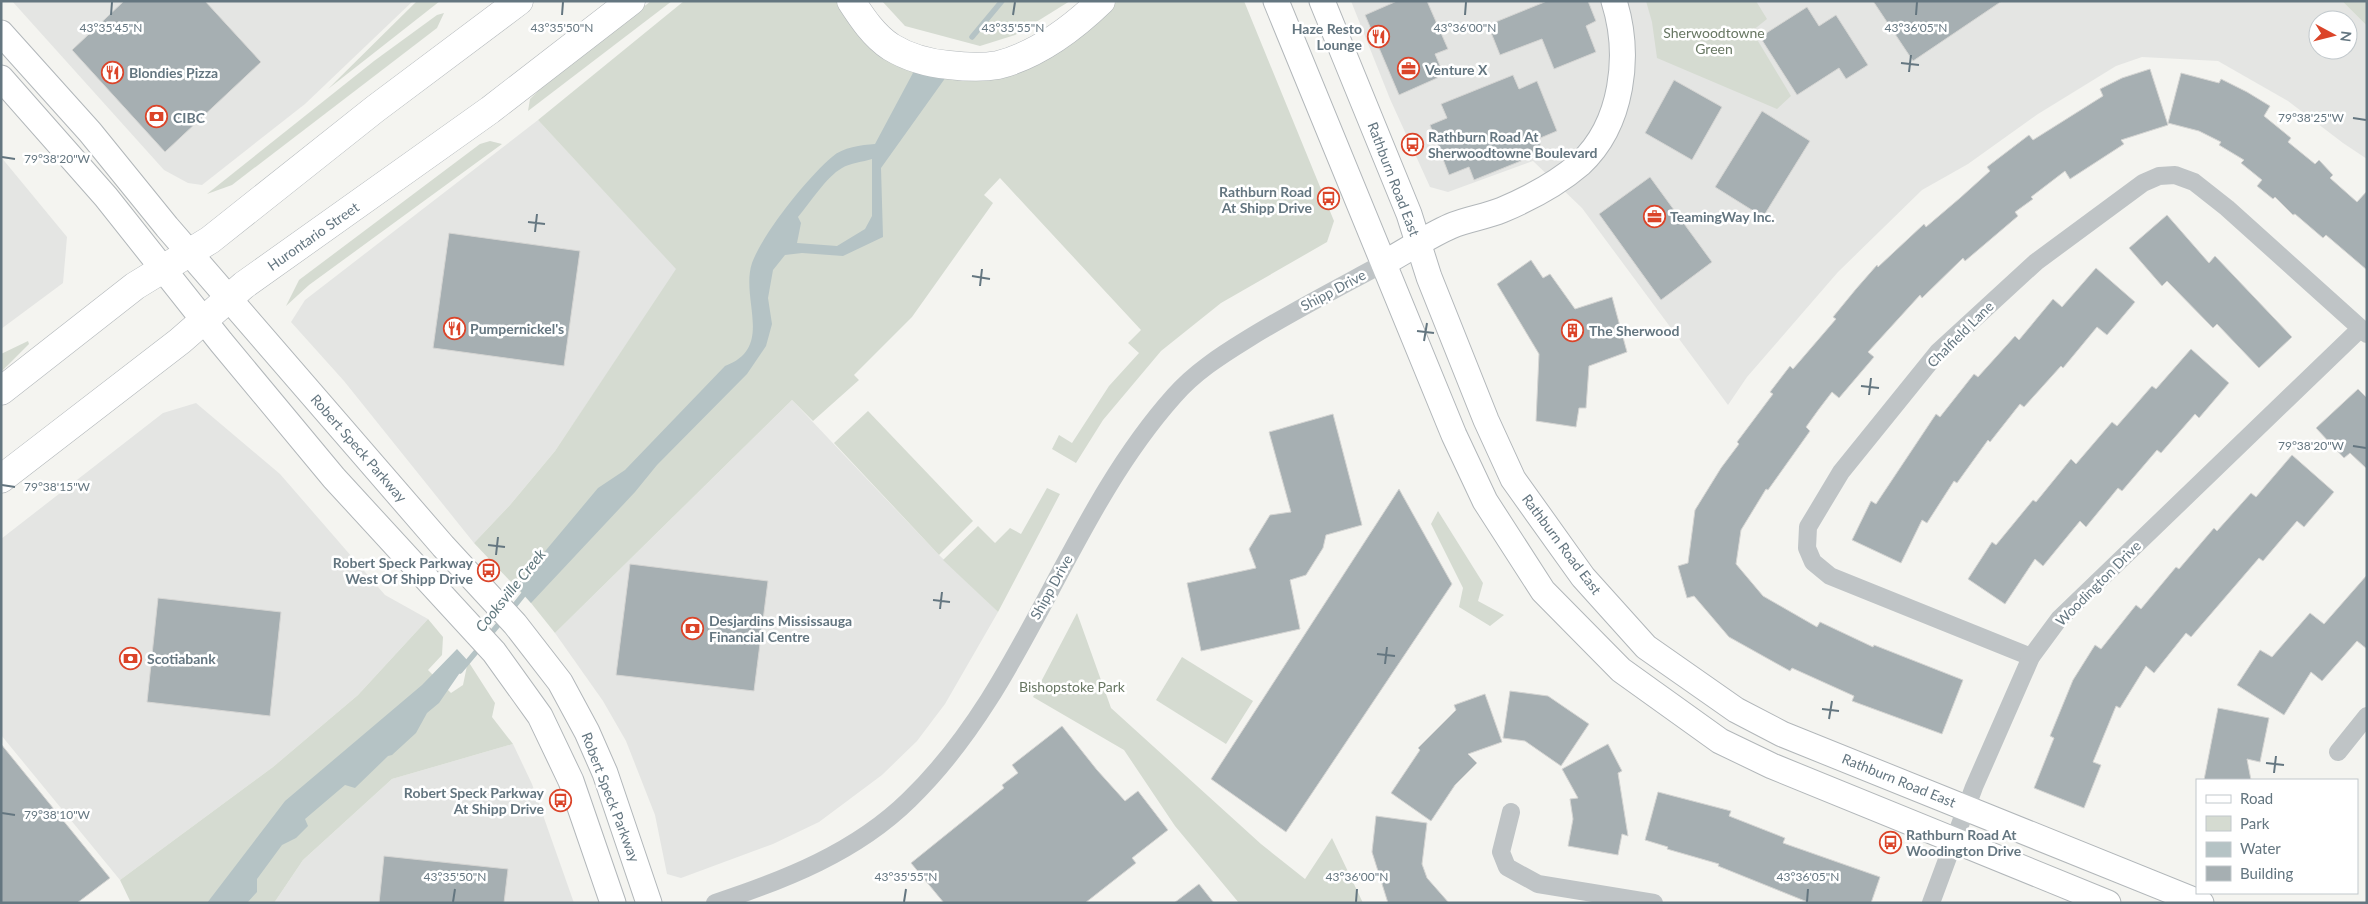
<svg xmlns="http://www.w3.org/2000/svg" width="2368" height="904" font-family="Lato,sans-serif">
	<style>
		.built { fill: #e4e5e3; fill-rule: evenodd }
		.green { fill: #d5dbd1 }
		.water { fill: #b5c3c5; fill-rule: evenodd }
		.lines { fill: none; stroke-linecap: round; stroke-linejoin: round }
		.stream { stroke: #b5c3c5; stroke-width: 5.5 }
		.building { fill: #a6afb2; stroke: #d5d5d3 }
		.secondary-casing { stroke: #b2b7ba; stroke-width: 27 }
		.primary-casing { stroke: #b2b7ba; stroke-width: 29 }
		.street { stroke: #bfc4c6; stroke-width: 18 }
		.secondary { stroke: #fff; stroke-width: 25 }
		.primary { stroke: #fff; stroke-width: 28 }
		.ticks { fill: none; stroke: #647680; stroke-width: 2 }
		.labels { text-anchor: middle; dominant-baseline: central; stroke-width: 5; stroke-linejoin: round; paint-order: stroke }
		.poi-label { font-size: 14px; font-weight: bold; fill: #647680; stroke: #fff; text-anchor: start }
		.park-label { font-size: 14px; fill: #687763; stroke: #fff }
		.street-label { font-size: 14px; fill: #647680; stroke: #fff }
		.water-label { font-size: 15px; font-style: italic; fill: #5f777d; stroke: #fff }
		.ticks-label { font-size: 12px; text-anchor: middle; fill: #647680; stroke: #fff; stroke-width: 5; stroke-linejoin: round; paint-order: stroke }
	</style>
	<rect width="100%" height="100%" fill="#f4f4f0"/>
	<!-- built -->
	<g class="built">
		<path d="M12,1H413L305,104L202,185L188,183L164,170Z"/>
		<path d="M1351,1H2342L2367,26V159L2343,143L2288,101L2218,61L2142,57L2116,66L2038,114L1968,164L1922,190L1838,272L1747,377L1728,405L1582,208L1533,161L1448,192L1430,187L1390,99ZM2318,20H2348V50H2318Z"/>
		<path d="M538,120L677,269L555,451L510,505L474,543L344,381L291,322L305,300Z"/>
		<path d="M1,157L67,237L63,283L1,329Z"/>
		<path d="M792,400L939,555L998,612L945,704L917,741L882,775L819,822L773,844L681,878L667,874L655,815L626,741L603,701L555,633Z"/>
		<path d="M196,403L280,474L385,595L428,619L358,695L273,767L120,880L1,735V539L163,413Z"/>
		<path d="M513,744L532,784L574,903H274L303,860L392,779Z"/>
	</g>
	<!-- green -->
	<g class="green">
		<path d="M417,1H440L328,89Z"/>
		<path d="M651,1H672L528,111L530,99L539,90Z"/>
		<path d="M684,1H841L884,51L957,80L998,73L1039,58L1118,1H1244L1334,221L1327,242L1221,303L1161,351L1103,420L1076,463L1052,449L1059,435L1072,443L1109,386L1139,353L1128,343L1141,330L1000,178L984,195L993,203L912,317L854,375L859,380L813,421L792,400L555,633L531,603L474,543L510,505L555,451L676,269L538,120Z"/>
		<path d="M882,1H1070L1015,35L980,46L905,26Z"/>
		<path d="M1646,1H1756L1767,19L1752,31L1791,96L1777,109L1657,58L1652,22Z"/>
		<path d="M2342,1H2367V26Z"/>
		<path d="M444,13L437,28L232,185L207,194L374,61L437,15Z"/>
		<path d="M490,141L502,144L309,285L286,306L299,280L480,144Z"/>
		<path d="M28,341L29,344L1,372V354Z"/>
		<path d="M868,411L973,521L939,555L834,443Z"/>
		<path d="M1047,488L1060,494L998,612L943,560L978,526L995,543L1010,528L1021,534Z"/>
		<path d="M1438,511L1483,583L1478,601L1504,615L1490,626L1459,607L1463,588L1431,524Z"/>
		<path d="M1077,613L1111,708L1261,844L1305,879L1332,838L1363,903H1239L1175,826L1124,750L1033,697Z"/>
		<path d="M428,619L443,637L442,655L428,670L451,693L463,685L468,661L495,703L492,717L513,744L392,779L303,860L274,903H131L120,880L273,767L358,695Z"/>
		<path d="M1182,657L1253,701L1226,744L1156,700Z"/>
	</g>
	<!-- water -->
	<g class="water">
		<path d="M914,71L946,77L881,168L883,237L843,256L802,253L785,255L773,270L768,298L772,324L766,346L747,374L657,465L635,492L531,603L516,586L598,488L625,470L725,366C775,348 740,299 752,263C763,233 808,177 832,157C843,147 861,145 875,144ZM872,159V216L865,229L837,246L797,243L801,223L798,217C810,203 826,177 842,168C850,163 863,162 872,159Z"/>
		<path d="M457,649L468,661L439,703L427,713L416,733L392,755L388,756L355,788L345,785L305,819L308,826L296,838L282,845L257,879V892L247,903H207L285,801L422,685Z"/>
	</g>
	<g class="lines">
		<!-- stream -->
		<g class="stream">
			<path d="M972,37L1002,1"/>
			<path d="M511,610L527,590"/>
			<path d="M488,637L503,619"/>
			<path d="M460,671L481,646"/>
		</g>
	</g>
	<!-- building -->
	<g class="building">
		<path d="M124,1H205L261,62L165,152L72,50Z"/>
		<path d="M1397,1H1427L1448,49L1435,54L1444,75L1399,95L1365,15Z"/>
		<path d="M1547,1H1588L1596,21L1586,26L1596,52L1554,69L1542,39L1500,55L1488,25Z"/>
		<path d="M1873,1H2002L1913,61Z"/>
		<path d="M1807,7L1819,26L1836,15L1868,65L1846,79L1839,68L1797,95L1760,37Z"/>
		<path d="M2150,69L2168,125L2121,140L2124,144L2070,179L2065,171L2031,197L2033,199L2015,212L2018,216L1978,250L1965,261L1963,258L1922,298L1920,295L1868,352L1874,357L1862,371L1839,398L1832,392L1819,409L1806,427L1810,431L1768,490L1766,489L1741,530L1736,564L1763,596L1817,627L1820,622L1873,647L1874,645L1963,680L1942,734L1852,701L1854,696L1792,668L1790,671L1729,637L1694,596L1687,598L1678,566L1688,563L1695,510L1721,468L1739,444L1737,442L1773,394L1770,392L1790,366L1793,369L1836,319L1833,317L1856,289L1877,265L1878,267L1924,224L1926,227L1960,198L1990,171L1987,167L2029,135L2033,140L2103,96L2100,89L2122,78Z"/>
		<path d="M2181,73L2219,83L2221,79L2247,92L2270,106L2264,116L2291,138L2288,142L2315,164L2319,160L2333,175L2330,178L2357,202L2367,191V270L2326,235L2323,238L2295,214L2293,215L2275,197L2273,199L2257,186L2262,180L2241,163L2244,160L2219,145L2221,142L2199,131L2168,123Z"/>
		<path d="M1513,75L1519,89L1537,81L1557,131L1538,139L1543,152L1474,180L1469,167L1449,175L1430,125L1447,118L1441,104Z"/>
		<path d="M1674,80L1722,107L1692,160L1645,133Z"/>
		<path d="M1762,111L1810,141L1763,217L1715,187Z"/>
		<path d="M1650,177L1712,262L1661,300L1599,214Z"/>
		<path d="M2167,215L2209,263L2215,256L2292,337L2259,368L2217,324L2213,328L2167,281L2162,286L2129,248Z"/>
		<path d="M449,233L580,251L564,366L433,348Z"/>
		<path d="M1531,260L1543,278L1550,274L1575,309L1612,297L1627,352L1589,366L1586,408H1579L1576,427L1536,421L1539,354L1497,284Z"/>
		<path d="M2096,268L2135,302L2107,335L2097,327L2063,368L2061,366L2024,407L2020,404L1990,442L1988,440L1957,483L1954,481L1927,523L1922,520L1901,563L1852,540L1871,501L1876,504L1936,414L1940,417L1974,374L1978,377L2015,336L2019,340L2053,299L2062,307Z"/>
		<path d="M2191,349L2229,383L2199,418L2195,414L2161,453L2157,450L2122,491L2118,488L2086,527L2080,521L2043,566L2035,559L2005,604L1968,579L1992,542L1996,545L2033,500L2036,502L2071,459L2076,464L2112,422L2117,426L2152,386L2156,389Z"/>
		<path d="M2358,389L2367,398V469L2350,453L2344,458L2316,428Z"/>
		<path d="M1333,414L1362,525L1326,535L1323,548L1306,575L1290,580L1300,629L1201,651L1187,583L1256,568L1249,549L1270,515L1291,512L1269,432Z"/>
		<path d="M2292,455L2334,492L2304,527L2297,521L2263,561L2259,558L2191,637L2186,633L2154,673L2146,666L2120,708L2116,706L2093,762L2101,765L2084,808L2034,788L2054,738L2050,736L2073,680L2095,645L2101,649L2136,605L2141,609L2176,567L2179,569L2214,528L2217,531L2251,493L2256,497Z"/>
		<path d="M1399,489L1452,584L1286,832L1211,779Z"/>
		<path d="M630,564L768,581L754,691L616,675Z"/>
		<path d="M2367,575V649L2357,641L2322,681L2311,672L2284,715L2237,685L2260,650L2272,657L2310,613L2324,624Z"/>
		<path d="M158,598L281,612L270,716L147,702Z"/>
		<path d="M1510,691L1548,696L1589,724L1561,766L1525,741L1503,738Z"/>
		<path d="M1485,694L1502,742L1468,754L1477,763L1455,785L1431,821L1391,793L1420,750L1418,748L1456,710L1454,705Z"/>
		<path d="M2218,708L2269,718L2260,762L2247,759L2251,780H2204Z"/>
		<path d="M1062,726L1097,770L1125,801L1138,791L1168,830L1132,858L1136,863L1085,903H944L911,863L1004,788L1002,785L1018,773L1012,765Z"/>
		<path d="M1,744L110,878L77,903H1Z"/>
		<path d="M1608,744L1622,771L1618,773L1628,836L1622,834L1618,855L1568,846L1573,819L1570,799L1578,798L1562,769Z"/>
		<path d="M1658,792L1731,811L1729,816L1785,838L1783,843L1880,877L1871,903H1810L1718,866L1719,864L1667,849L1668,847L1645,840Z"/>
		<path d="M1376,816L1427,823L1422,864L1427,878L1449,903H1388L1372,852Z"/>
		<path d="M384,856L508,869L504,903H379Z"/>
		<path d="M1199,884L1214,903H1174Z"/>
	</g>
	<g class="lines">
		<defs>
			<g id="secondary">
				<path d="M1276,1L1454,435L1485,501L1543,591L1621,670L1720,741L1772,766L2108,903"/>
				<path d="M1322,1L1409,214L1429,277L1486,420L1513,479L1583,577L1646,647L1736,710L1782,734L2201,903"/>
				<path d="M1,33L90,132L167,227L443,546L515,624L560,682L587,732L605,773L649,903"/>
				<path d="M1,78L106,197L221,342L334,478L494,652L540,716L571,781L613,903"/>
				<path d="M1384,263C1406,251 1428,236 1451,226C1467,219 1485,217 1502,210C1528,199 1558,183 1580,164C1623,124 1631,55 1614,1"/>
			</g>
			<g id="primary">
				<path d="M851,1C862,18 874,36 891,47C909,58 928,63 949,65C965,67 982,68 998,65C1037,55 1073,28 1101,1"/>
				<path d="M1,391L135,286L210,240L375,109L519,1"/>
				<path d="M1,479L180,341L244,285L490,110L631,1"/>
			</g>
		</defs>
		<!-- secondary casing -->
		<use href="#secondary" class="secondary-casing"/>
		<!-- primary casing -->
		<use href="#primary" class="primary-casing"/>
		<!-- street -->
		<g class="street">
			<path d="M2031,657L1830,576L1813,562L1807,548L1808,527L1841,472L1938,352L2036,262L2143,183L2159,176L2175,175L2194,182L2227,208L2367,334"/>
			<path d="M2338,752L2367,716"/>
			<path d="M1511,812L1501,852L1507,867L1538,884L1654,903"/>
			<path d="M715,903C785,880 856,852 909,800C1026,687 1066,517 1174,396C1194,373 1220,356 1246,340C1291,312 1338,288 1384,263"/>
			<path d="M1931,903L1974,787L2031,657L2059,619L2360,329"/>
		</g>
		<!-- secondary -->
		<use href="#secondary" class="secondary"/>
		<!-- primary -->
		<use href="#primary" class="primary"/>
	</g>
	<!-- ticks -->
	<path class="ticks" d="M111,15L112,2M562,15L563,2M1013,15L1015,2M1465,15L1466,2M1916,15L1917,2M1901,63L1919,65M1909,72L1911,55M2353,118L2366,120M2,157L15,159M528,222L545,224M535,232L537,214M972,276L990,279M980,286L982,269M1417,331L1434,333M1424,341L1427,323M1861,386L1879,388M1869,395L1871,378M2353,446L2366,448M2,485L15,487M488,545L505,547M496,555L498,537M933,600L950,602M940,609L942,592M1377,654L1395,656M1385,664L1387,647M1822,709L1839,711M1829,719L1832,701M2266,763L2284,765M2274,773L2276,756M2,813L15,815M453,902L455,889M904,902L906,889M1356,902L1357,889M1807,902L1808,889"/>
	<!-- icons -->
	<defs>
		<symbol id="restaurant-ring" viewBox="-11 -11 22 22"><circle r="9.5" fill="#fff" stroke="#db4429" stroke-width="1.5"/><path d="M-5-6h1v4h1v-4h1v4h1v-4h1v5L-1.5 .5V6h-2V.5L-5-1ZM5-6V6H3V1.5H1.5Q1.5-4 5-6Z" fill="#db4429"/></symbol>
		<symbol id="office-ring" viewBox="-11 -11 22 22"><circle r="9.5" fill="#fff" stroke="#db4429" stroke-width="1.5"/><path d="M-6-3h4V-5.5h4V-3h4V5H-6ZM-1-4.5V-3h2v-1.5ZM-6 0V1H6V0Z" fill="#db4429"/></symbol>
		<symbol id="bank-ring" viewBox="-11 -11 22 22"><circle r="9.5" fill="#fff" stroke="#db4429" stroke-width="1.5"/><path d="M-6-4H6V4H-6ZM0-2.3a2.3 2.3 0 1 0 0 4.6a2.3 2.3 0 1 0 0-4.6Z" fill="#db4429"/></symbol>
		<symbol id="bus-ring" viewBox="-11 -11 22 22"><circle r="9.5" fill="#fff" stroke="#db4429" stroke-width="1.5"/><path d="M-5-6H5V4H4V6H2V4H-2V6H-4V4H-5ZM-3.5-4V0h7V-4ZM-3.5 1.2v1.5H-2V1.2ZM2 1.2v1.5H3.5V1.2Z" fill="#db4429"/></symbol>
		<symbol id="building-ring" viewBox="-11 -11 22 22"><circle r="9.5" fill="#fff" stroke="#db4429" stroke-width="1.5"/><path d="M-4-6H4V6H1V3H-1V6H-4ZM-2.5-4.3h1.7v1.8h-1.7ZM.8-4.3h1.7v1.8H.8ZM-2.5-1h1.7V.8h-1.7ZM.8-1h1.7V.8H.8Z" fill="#db4429"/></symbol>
	</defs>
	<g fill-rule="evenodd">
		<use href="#restaurant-ring" x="1366" y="24" width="25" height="25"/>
		<use href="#office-ring" x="1396" y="56" width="25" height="25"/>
		<use href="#restaurant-ring" x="100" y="60" width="25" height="25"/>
		<use href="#bank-ring" x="144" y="104" width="25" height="25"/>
		<use href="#bus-ring" x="1400" y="132" width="25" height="25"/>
		<use href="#bus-ring" x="1316" y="186" width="25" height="25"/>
		<use href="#office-ring" x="1642" y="204" width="25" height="25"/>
		<use href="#restaurant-ring" x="442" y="316" width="25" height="25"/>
		<use href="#building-ring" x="1560" y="318" width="25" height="25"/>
		<use href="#bus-ring" x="476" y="558" width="25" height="25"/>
		<use href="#bank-ring" x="680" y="616" width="25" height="25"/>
		<use href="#bank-ring" x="118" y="646" width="25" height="25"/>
		<use href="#bus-ring" x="548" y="788" width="25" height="25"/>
		<use href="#bus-ring" x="1878" y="830" width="25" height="25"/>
	</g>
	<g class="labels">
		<!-- poi labels -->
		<g class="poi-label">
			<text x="1362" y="28" text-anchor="end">Haze Resto<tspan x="1362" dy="16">Lounge</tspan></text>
			<text x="1425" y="69">Venture X</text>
			<text x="129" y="72">Blondies Pizza</text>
			<text x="173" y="117">CIBC</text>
			<text x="1428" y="136">Rathburn Road At<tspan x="1428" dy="16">Sherwoodtowne Boulevard</tspan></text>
			<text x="1312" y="191" text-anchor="end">Rathburn Road<tspan x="1312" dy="16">At Shipp Drive</tspan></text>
			<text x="1670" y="216">TeamingWay Inc.</text>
			<text x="470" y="328">Pumpernickel's</text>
			<text x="1589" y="330">The Sherwood</text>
			<text x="473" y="562" text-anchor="end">Robert Speck Parkway<tspan x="473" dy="16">West Of Shipp Drive</tspan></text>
			<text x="709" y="620">Desjardins Mississauga<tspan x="709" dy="16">Financial Centre</tspan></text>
			<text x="147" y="658">Scotiabank</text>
			<text x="544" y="792" text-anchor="end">Robert Speck Parkway<tspan x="544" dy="16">At Shipp Drive</tspan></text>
			<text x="1906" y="834">Rathburn Road At<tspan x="1906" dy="16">Woodington Drive</tspan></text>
		</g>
		<!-- park labels -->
		<g class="park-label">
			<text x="1714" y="32">Sherwoodtowne<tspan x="1714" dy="16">Green</tspan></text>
			<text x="1072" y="686">Bishopstoke Park</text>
		</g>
		<!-- street labels -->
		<g class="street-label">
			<text transform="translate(1394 179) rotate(69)">Rathburn Road East</text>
			<text transform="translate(313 236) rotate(-35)">Hurontario Street</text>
			<text transform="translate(1333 290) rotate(-28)">Shipp Drive</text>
			<text transform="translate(1960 334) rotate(-45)">Chalfield Lane</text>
			<text transform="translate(359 448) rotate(49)">Robert Speck Parkway</text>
			<text transform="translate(1562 544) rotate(53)">Rathburn Road East</text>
			<text transform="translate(2098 583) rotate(-45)">Woodington Drive</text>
			<text transform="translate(1051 587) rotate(-61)">Shipp Drive</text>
			<text transform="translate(1899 780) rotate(22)">Rathburn Road East</text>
			<text transform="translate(611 797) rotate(69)">Robert Speck Parkway</text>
		</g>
		<!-- water labels -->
		<g class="water-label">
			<text transform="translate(510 590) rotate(-51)">Cooksville Creek</text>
		</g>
	</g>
	<g class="ticks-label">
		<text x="111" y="32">43°35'45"N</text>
		<text x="562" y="32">43°35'50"N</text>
		<text x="1013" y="32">43°35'55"N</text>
		<text x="1465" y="32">43°36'00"N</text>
		<text x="1916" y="32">43°36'05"N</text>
		<text x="2311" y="122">79°38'25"W</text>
		<text x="57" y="163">79°38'20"W</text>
		<text x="2311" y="450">79°38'20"W</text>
		<text x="57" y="491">79°38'15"W</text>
		<text x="57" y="819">79°38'10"W</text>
		<text x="455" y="881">43°35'50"N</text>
		<text x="906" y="881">43°35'55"N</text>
		<text x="1357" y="881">43°36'00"N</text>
		<text x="1808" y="881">43°36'05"N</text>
	</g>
	<!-- border -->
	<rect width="2368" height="904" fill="none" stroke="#647680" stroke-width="5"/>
	<!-- legend -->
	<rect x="2196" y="779" width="162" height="115" fill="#ffffff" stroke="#c1c8cc"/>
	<rect x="2206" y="795" width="25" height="8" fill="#ffffff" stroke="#c1c8cc"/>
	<text x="2240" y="804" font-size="15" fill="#647680">Road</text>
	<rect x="2206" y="816" width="25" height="15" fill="#d5dbd1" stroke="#c1c8cc"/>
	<text x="2240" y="829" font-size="15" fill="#647680">Park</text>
	<rect x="2206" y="842" width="25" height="15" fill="#b5c3c5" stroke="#c1c8cc"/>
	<text x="2240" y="854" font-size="15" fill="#647680">Water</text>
	<rect x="2206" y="866" width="25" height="15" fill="#a6afb2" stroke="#c1c8cc"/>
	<text x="2240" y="879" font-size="15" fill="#647680">Building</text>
	<!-- north arrow -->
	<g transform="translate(2333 35) rotate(97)"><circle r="24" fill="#ffffff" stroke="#c1c8cc"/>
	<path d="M0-4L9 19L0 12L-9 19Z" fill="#db4429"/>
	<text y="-8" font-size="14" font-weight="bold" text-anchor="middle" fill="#647680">N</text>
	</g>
</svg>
